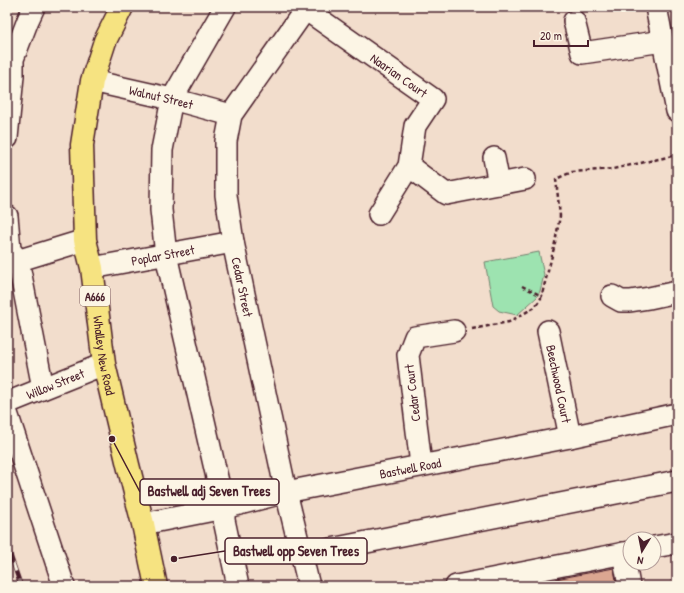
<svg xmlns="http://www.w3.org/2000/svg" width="684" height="593" font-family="'Patrick Hand',sans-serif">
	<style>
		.green { fill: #9de3b0; stroke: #74816e }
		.building { fill: #dba691; stroke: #4a1f2b }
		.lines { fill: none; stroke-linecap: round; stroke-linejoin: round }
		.minor-casing { stroke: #4a1f2b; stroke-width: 24 }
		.highway-casing { stroke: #4a1f2b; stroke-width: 25 }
		.path { stroke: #4a1f2b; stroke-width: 2.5; stroke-dasharray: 4 3; stroke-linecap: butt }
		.minor { stroke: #fcf5e5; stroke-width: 21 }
		.highway { stroke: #f6e381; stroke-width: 22 }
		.rail-casing { stroke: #4a1f2b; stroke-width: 4.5 }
		.rail { stroke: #fcf5e5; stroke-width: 3; stroke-dasharray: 9; stroke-linecap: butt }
		.labels { text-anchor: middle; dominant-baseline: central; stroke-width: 3.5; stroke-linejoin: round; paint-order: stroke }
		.shield { fill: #fcf5e5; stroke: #7f5f63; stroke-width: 1 }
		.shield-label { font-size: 12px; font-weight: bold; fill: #4a1f2b }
		.street-label { font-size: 13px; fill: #4a1f2b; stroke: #fcf5e5 }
		.leader { fill: none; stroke: #4a1f2b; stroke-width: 1.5 }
		.callout-dot { fill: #4a1f2b; stroke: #fcf5e5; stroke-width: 1.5 }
		.callout { fill: #fcf5e5; stroke: #4a1f2b; stroke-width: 1.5 }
		.callout-label { font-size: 14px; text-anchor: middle; font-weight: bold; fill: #4a1f2b }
	</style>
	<rect width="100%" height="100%" fill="#f2ddcc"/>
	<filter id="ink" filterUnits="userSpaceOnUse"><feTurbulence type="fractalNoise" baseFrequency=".025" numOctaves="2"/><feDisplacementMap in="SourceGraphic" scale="8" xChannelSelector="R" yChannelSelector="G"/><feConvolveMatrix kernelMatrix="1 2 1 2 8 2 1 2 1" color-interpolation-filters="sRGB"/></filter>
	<g filter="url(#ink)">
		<!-- green -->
		<path class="green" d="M539,252L544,275L540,291L537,297L517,315L499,311L493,306L485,262Z"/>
		<!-- building -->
		<path class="building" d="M614,568L617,586H557L556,579Z"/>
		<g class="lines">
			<defs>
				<g id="minor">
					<path d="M225,7L172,99L162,150L161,210L166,255L224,508V520L238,586"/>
					<path id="s1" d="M307,7L231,115L226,141V195L233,242L286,492L309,586"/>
					<path d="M656,7L677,111"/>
					<path id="s2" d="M305,9L433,99L415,126L409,166L379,214"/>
					<path d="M574,21L582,53L663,41"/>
					<path id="s3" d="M92,81L172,99L231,115"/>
					<path d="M7,138L13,76V59L28,20L34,7"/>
					<path d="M494,158L499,184"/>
					<path d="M409,166L446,194L525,179"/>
					<path d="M7,216L10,250L18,260L43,388"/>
					<path d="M7,264L85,240"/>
					<path id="s4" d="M92,268L233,242"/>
					<path d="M612,296L621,301H630L649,298L677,292"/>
					<path id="s5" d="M548,331L570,437"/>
					<path id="s6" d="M7,403L104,364"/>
					<path d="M7,413L64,586"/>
					<path d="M421,465L408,355L415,337L454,331"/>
					<path id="s7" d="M143,524L224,508L286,492L570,437L677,414"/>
					<path d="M654,547L677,543"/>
					<path d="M623,553L629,586"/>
					<path d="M301,555L677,481"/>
					<path d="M456,586L630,552"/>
				</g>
				<g id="highway">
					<path id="s8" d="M122,7L105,41L92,81L82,145L85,240L92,268L104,364L128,465L143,524L156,586"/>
				</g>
			</defs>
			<!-- minor casing -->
			<use href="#minor" class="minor-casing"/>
			<!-- highway casing -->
			<use href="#highway" class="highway-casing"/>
			<!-- path -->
			<g class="path">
				<path d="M522,286L542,296"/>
				<path d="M472,329L509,322L535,307L541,298L554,248L560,216L556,179L572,172L613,169L677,155"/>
			</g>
			<!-- minor -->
			<use href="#minor" class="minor"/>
			<!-- highway -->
			<use href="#highway" class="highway"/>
			<defs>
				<g id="rail">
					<path d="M7,546L21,586"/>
					<path d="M7,579L9,586"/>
				</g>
			</defs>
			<!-- rail casing -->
			<use href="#rail" class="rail-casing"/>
			<!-- rail -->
			<use href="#rail" class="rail"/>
		</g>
	</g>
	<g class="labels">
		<!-- shield labels -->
		<rect class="shield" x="80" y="286" width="30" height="20" rx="3"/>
		<g class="shield-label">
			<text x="95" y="296">A666</text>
		</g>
		<!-- street labels -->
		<g class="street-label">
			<text stroke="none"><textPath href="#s2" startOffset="115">Naarian Court</textPath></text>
			<text stroke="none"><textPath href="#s3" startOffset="71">Walnut Street</textPath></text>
			<text stroke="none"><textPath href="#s4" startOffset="72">Poplar Street</textPath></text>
			<text stroke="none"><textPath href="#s1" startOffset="306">Cedar Street</textPath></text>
			<text stroke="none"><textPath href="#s8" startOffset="357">Whalley New Road</textPath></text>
			<text stroke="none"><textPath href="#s6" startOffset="52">Willow Street</textPath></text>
			<text stroke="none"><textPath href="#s5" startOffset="54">Beechwood Court</textPath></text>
			<text transform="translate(412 393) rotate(-97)">Cedar Court</text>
			<text stroke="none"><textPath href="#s7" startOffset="273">Bastwell Road</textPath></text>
		</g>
	</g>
	<!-- callouts -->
	<path class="leader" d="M112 439L140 492M174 559L225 551"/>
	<g class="callout-dot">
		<circle cx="112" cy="439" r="4"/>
		<circle cx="174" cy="559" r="4"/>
	</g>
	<g class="callout">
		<rect x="140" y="479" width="139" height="26" rx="4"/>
		<rect x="225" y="538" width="142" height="26" rx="4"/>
	</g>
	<g class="callout-label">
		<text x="209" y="496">Bastwell adj Seven Trees</text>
		<text x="296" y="556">Bastwell opp Seven Trees</text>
	</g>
	<!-- margin -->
	<rect width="684" height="593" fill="none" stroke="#fcf5e5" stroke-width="24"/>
	<rect x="12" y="12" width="660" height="569" fill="none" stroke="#4a1f2b" stroke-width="1.5" filter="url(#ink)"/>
	<!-- north arrow -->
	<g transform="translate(642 551) rotate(190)"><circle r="19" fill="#fcf5e5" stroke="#b59f9b"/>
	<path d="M0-3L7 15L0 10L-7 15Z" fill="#4a1f2b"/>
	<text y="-6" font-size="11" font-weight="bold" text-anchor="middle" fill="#4a1f2b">N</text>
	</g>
	<!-- scale -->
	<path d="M534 40v6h54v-6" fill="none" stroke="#4a1f2b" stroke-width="2"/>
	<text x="540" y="40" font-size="12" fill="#4a1f2b" stroke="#fcf5e5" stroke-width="3" paint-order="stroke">20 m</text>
</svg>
